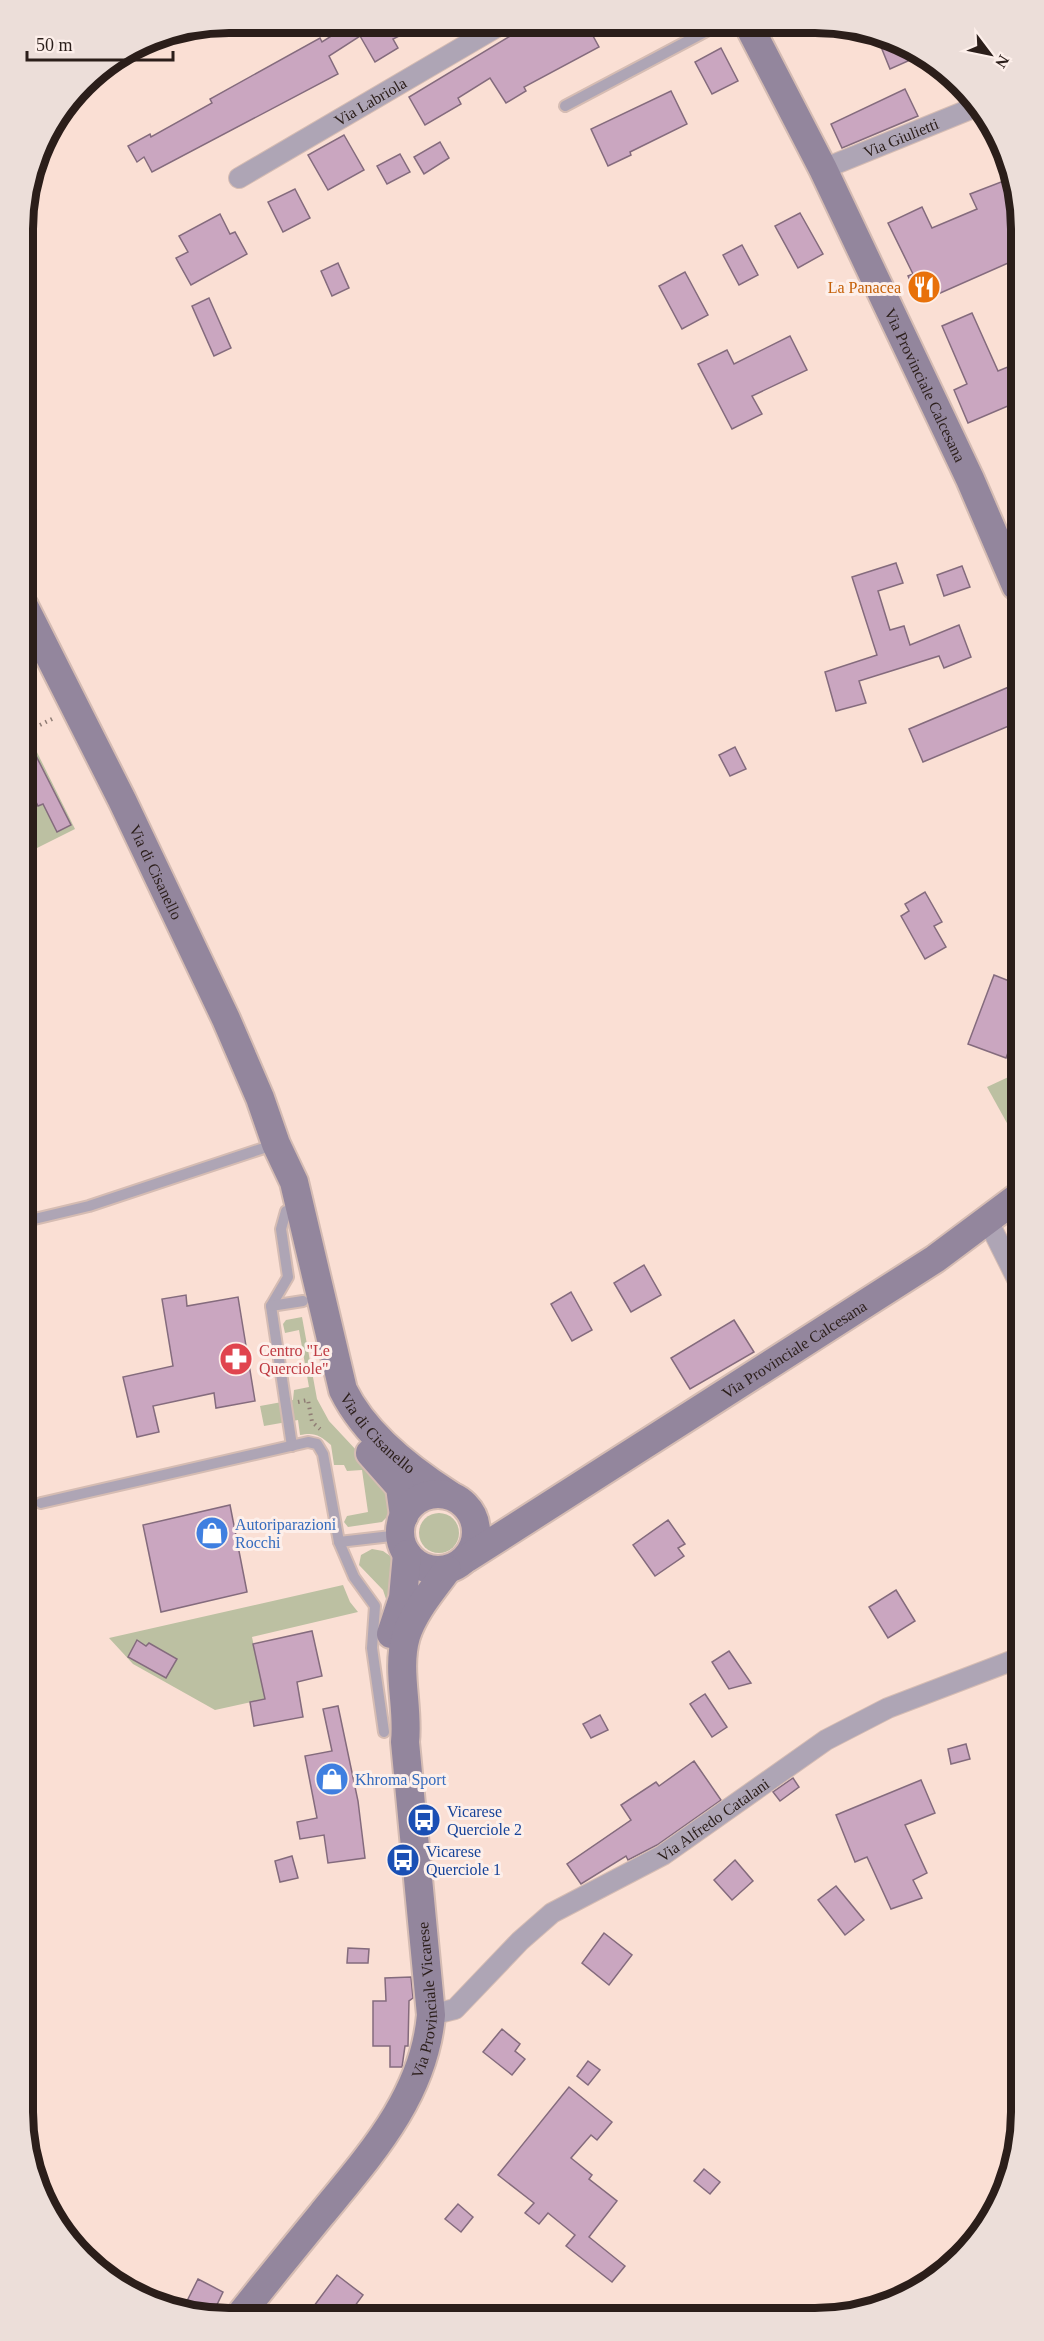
<svg xmlns="http://www.w3.org/2000/svg" width="1044" height="2341" font-family="'Times New Roman',serif">
	<style>
		.green { fill: #bcc0a2 }
		.building { fill: #caa6c0; stroke: #846b7d; stroke-width: 1.5 }
		.lines { fill: none; stroke-linecap: round; stroke-linejoin: round }
		.service-casing { stroke: #d5bcb3; stroke-width: 14 }
		.minor-casing { stroke: #d5bcb3; stroke-width: 22 }
		.secondary-casing { stroke: #d5bcb3; stroke-width: 32 }
		.path { stroke: #8f7c74; stroke-width: 4; stroke-dasharray: 1.5 4.5; stroke-linecap: butt }
		.service { stroke: #aea5b5; stroke-width: 10 }
		.minor { stroke: #aea5b5; stroke-width: 20 }
		.secondary { stroke: #93869d; stroke-width: 28 }
		.labels { text-anchor: middle; dominant-baseline: central; stroke-width: 6; stroke-linejoin: round; paint-order: stroke }
		.street-label { font-size: 16px; fill: #2b1e1a; stroke: #fdefea }
		.food-label { font-size: 16px; fill: #c56008; stroke: #fdefea; text-anchor: end }
		.health-label { font-size: 16px; fill: #be3a42; stroke: #fdefea; text-anchor: start }
		.shop-label { font-size: 16px; fill: #366cbe; stroke: #fdefea; text-anchor: start }
		.transit-label { font-size: 16px; fill: #164399; stroke: #fdefea; text-anchor: start }
		.rim { fill: none; stroke: #2b1e1a; stroke-width: 8 }
	</style>
	<rect width="100%" height="100%" fill="#fadfd4"/>
	<!-- green -->
	<g class="green">
		<path d="M25,728L75,829L25,854Z"/>
		<path d="M1017,1073L1018,1143L987,1087Z"/>
		<path d="M302,1317L317,1399L329,1421L386,1482L390,1514L382,1522L348,1527L344,1522L347,1516L368,1512L362,1470L347,1471L344,1465H334L331,1445C320,1435 314,1432 300,1435L298,1420L264,1426L260,1406L293,1400L294,1390L309,1387L299,1330L285,1333L283,1324L286,1320Z"/>
		<circle cx="439" cy="1533" r="20"/>
		<path d="M372,1549L383,1551L393,1558L388,1605L383,1590L359,1565L361,1555Z"/>
		<path d="M343,1585L350,1602L358,1612L252,1637L265,1699L215,1710L133,1664L109,1638Z"/>
	</g>
	<!-- building -->
	<g class="building">
		<path d="M352,23L423,24L393,39L398,48L375,62L360,36L329,56L338,74L152,172L144,157L137,162L128,146L150,134L151,137L212,103L210,99L320,38L322,42Z"/>
		<path d="M530,24L587,25L599,47L524,87L526,91L506,103L490,78L458,98L461,104L425,125L409,97Z"/>
		<path d="M877,37L898,47L917,57L890,69Z"/>
		<path d="M721,48L738,81L712,94L695,62Z"/>
		<path d="M905,89L918,116L842,148L831,124Z"/>
		<path d="M671,91L687,124L630,152L631,155L608,166L591,129Z"/>
		<path d="M344,135L364,170L328,190L308,155Z"/>
		<path d="M440,142L449,158L424,174L414,157Z"/>
		<path d="M400,154L410,172L387,184L377,166Z"/>
		<path d="M1014,177L1015,260L920,302L908,276L913,274L888,223L922,207L932,228L977,209L970,194Z"/>
		<path d="M295,189L310,218L283,232L268,202Z"/>
		<path d="M800,213L823,254L798,268L775,226Z"/>
		<path d="M220,214L230,234L235,232L247,254L191,285L176,258L188,252L179,236Z"/>
		<path d="M742,245L758,275L739,285L723,255Z"/>
		<path d="M338,263L349,288L332,296L321,271Z"/>
		<path d="M685,272L708,315L682,329L659,286Z"/>
		<path d="M209,298L231,348L214,356L192,306Z"/>
		<path d="M972,313L998,371L1015,364V403L968,423L954,390L967,384L942,326Z"/>
		<path d="M790,336L807,370L752,396L762,414L732,429L698,364L727,350L734,364Z"/>
		<path d="M896,563L903,583L878,591L890,630L904,626L910,645L959,625L971,657L944,668L939,656L859,681L866,703L836,711L825,672L877,655L852,577Z"/>
		<path d="M962,566L970,587L944,596L937,575Z"/>
		<path d="M1016,684V723L923,762L909,729Z"/>
		<path d="M25,734L71,825L57,832L43,804L38,806L25,780Z"/>
		<path d="M735,747L746,769L730,776L719,755Z"/>
		<path d="M925,892L942,922L934,926L946,947L925,959L901,916L909,911L905,904Z"/>
		<path d="M994,975L1017,984V1028L1006,1058L968,1044Z"/>
		<path d="M644,1265L661,1295L631,1312L614,1283Z"/>
		<path d="M571,1292L592,1330L572,1341L551,1304Z"/>
		<path d="M186,1295L187,1306L238,1297L255,1401L216,1408L214,1393L153,1406L159,1432L137,1437L123,1377L173,1366L162,1299Z"/>
		<path d="M734,1320L754,1352L690,1389L671,1358Z"/>
		<path d="M230,1505L247,1592L161,1612L143,1525Z"/>
		<path d="M668,1520L685,1544L678,1548L684,1556L655,1576L633,1545Z"/>
		<path d="M896,1590L915,1621L888,1638L869,1607Z"/>
		<path d="M312,1631L322,1676L297,1682L303,1717L254,1726L250,1702L265,1699L253,1644Z"/>
		<path d="M137,1640L146,1646L149,1643L177,1659L166,1678L128,1657Z"/>
		<path d="M729,1651L751,1683L729,1689L712,1662Z"/>
		<path d="M705,1694L727,1727L712,1737L690,1704Z"/>
		<path d="M338,1706L358,1801L365,1858L328,1863L324,1835L300,1839L297,1822L317,1818L305,1756L332,1751L323,1709Z"/>
		<path d="M600,1715L608,1730L591,1738L583,1724Z"/>
		<path d="M966,1744L970,1759L951,1764L948,1749Z"/>
		<path d="M694,1761L721,1800L657,1845L628,1860L626,1856L581,1884L567,1864L631,1820L621,1805L656,1782L659,1786Z"/>
		<path d="M793,1778L799,1787L780,1801L773,1792Z"/>
		<path d="M921,1780L935,1813L905,1825L927,1873L913,1880L922,1898L891,1909L867,1857L855,1862L836,1815Z"/>
		<path d="M292,1856L298,1878L280,1882L275,1861Z"/>
		<path d="M735,1860L753,1881L732,1900L714,1880Z"/>
		<path d="M836,1886L864,1920L845,1935L818,1900Z"/>
		<path d="M604,1933L632,1955L609,1985L582,1963Z"/>
		<path d="M348,1948L369,1949L368,1963H347Z"/>
		<path d="M411,1977L413,1998L409,2001L408,2046H405L402,2067H390V2046H373V2001H386L385,1978Z"/>
		<path d="M502,2029L520,2044L515,2051L525,2059L512,2075L483,2052Z"/>
		<path d="M588,2061L600,2070L588,2085L577,2076Z"/>
		<path d="M569,2087L612,2122L597,2140L591,2135L571,2158L592,2175L589,2179L617,2201L589,2237L625,2266L612,2282L566,2246L575,2235L548,2213L539,2224L525,2213L534,2203L498,2175Z"/>
		<path d="M704,2169L720,2182L710,2194L694,2181Z"/>
		<path d="M458,2204L473,2217L461,2232L445,2219Z"/>
		<path d="M337,2275L363,2295L349,2314H308Z"/>
		<path d="M198,2279L223,2292L213,2313L205,2309L202,2315H189L182,2311Z"/>
	</g>
	<g class="lines">
		<defs>
			<g id="service">
				<path d="M565,106L716,26"/>
				<path d="M286,1211L281,1229L288,1277L271,1306L292,1446"/>
				<path d="M26,1221L89,1206L276,1144"/>
				<path d="M271,1306L303,1301"/>
				<path d="M41,1503L308,1442L317,1444L323,1454L339,1542L354,1577L375,1606L372,1648L384,1732"/>
				<path d="M339,1542L400,1535"/>
			</g>
			<g id="minor">
				<path id="s1" d="M823,169L978,106"/>
				<path id="s2" d="M239,178L502,24"/>
				<path d="M988,1221L1018,1281"/>
				<path id="s3" d="M431,2015L455,2009L520,1941L552,1913L663,1855L826,1740L888,1708L1019,1658"/>
			</g>
			<g id="secondary">
				<path id="s4" d="M749,26L823,169L970,479L1016,586"/>
				<path id="s5" d="M24,606L122,800L226,1019L260,1098L276,1144L294,1182L343,1390C365,1435 409,1469 450,1495"/>
				<path d="M370,1453L400,1487L404,1516"/>
				<circle cx="438" cy="1532" r="38"/>
				<path id="s6" d="M467,1558L935,1259L1018,1197"/>
				<path d="M391,1634L403,1598L407,1554"/>
				<path id="s7" d="M241,2314C267,2281 294,2248 321,2215C370,2155 424,2096 431,2015L405,1742C409,1708 396,1670 406,1636C414,1611 432,1591 447,1570"/>
			</g>
		</defs>
		<!-- service casing -->
		<use href="#service" class="service-casing"/>
		<!-- minor casing -->
		<use href="#minor" class="minor-casing"/>
		<!-- secondary casing -->
		<use href="#secondary" class="secondary-casing"/>
		<!-- path -->
		<g class="path">
			<path d="M40,725L56,717"/>
			<path d="M298,1402L308,1400L312,1422L320,1429"/>
		</g>
		<!-- service -->
		<use href="#service" class="service"/>
		<!-- minor -->
		<use href="#minor" class="minor"/>
		<!-- secondary -->
		<use href="#secondary" class="secondary"/>
	</g>
	<!-- icons -->
	<defs>
		<symbol id="restaurant-disc" viewBox="-11 -11 22 22"><circle r="9.5" fill="#e8710a" stroke="#fdefea"/><path d="M-5-6h1v4h1v-4h1v4h1v-4h1v5L-1.5 .5V6h-2V.5L-5-1ZM5-6V6H3V1.5H1.5Q1.5-4 5-6Z" fill="#fff"/></symbol>
		<symbol id="pharmacy-disc" viewBox="-11 -11 22 22"><circle r="9.5" fill="#e0444e" stroke="#fdefea"/><path d="M-2-6h4v4h4v4h-4v4h-4v-4h-4v-4h4Z" fill="#fff"/></symbol>
		<symbol id="shop-disc" viewBox="-11 -11 22 22"><circle r="9.5" fill="#3f7fe0" stroke="#fdefea"/><path d="M-5-2.5h2.3a2.7 3.5 0 0 1 5.4 0H5L5.5 6h-11ZM-1.5-2.5h3a1.5 2.3 0 0 0-3 0Z" fill="#fff"/></symbol>
		<symbol id="bus-disc" viewBox="-11 -11 22 22"><circle r="9.5" fill="#1a4fb4" stroke="#fdefea"/><path d="M-5-6H5V4H4V6H2V4H-2V6H-4V4H-5ZM-3.5-4V0h7V-4ZM-3.5 1.2v1.5H-2V1.2ZM2 1.2v1.5H3.5V1.2Z" fill="#fff"/></symbol>
	</defs>
	<g fill-rule="evenodd">
		<use href="#restaurant-disc" x="905" y="268" width="38" height="38"/>
		<use href="#pharmacy-disc" x="217" y="1340" width="38" height="38"/>
		<use href="#shop-disc" x="193" y="1514" width="38" height="38"/>
		<use href="#shop-disc" x="313" y="1760" width="38" height="38"/>
		<use href="#bus-disc" x="405" y="1801" width="38" height="38"/>
		<use href="#bus-disc" x="384" y="1841" width="38" height="38"/>
	</g>
	<g class="labels">
		<!-- street labels -->
		<g class="street-label">
			<text stroke="none"><textPath href="#s2" startOffset="152">Via Labriola</textPath></text>
			<text stroke="none"><textPath href="#s1" startOffset="84">Via Giulietti</textPath></text>
			<text stroke="none"><textPath href="#s4" startOffset="400">Via Provinciale Calcesana</textPath></text>
			<text stroke="none"><textPath href="#s5" startOffset="297">Via di Cisanello</textPath></text>
			<text stroke="none"><textPath href="#s6" startOffset="388">Via Provinciale Calcesana</textPath></text>
			<text stroke="none"><textPath href="#s5" startOffset="906">Via di Cisanello</textPath></text>
			<text stroke="none"><textPath href="#s3" startOffset="348">Via Alfredo Catalani</textPath></text>
			<text stroke="none"><textPath href="#s7" startOffset="374">Via Provinciale Vicarese</textPath></text>
		</g>
		<!-- food labels -->
		<g class="food-label">
			<text x="901" y="287">La Panacea</text>
		</g>
		<!-- health labels -->
		<g class="health-label">
			<text x="259" y="1350">Centro "Le<tspan x="259" dy="18">Querciole"</tspan></text>
		</g>
		<!-- shop labels -->
		<g class="shop-label">
			<text x="235" y="1524">Autoriparazioni<tspan x="235" dy="18">Rocchi</tspan></text>
			<text x="355" y="1779">Khroma Sport</text>
		</g>
		<!-- transit labels -->
		<g class="transit-label">
			<text x="447" y="1811">Vicarese<tspan x="447" dy="18">Querciole 2</tspan></text>
			<text x="426" y="1851">Vicarese<tspan x="426" dy="18">Querciole 1</tspan></text>
		</g>
	</g>
	<!-- crop -->
	<path d="M0 0H1044V2341H0ZM229 33H815A196 196 0 0 1 1011 229V2112A196 196 0 0 1 815 2308H229A196 196 0 0 1 33 2112V229A196 196 0 0 1 229 33Z" fill="#ecded9" fill-rule="evenodd"/>
	<path class="rim" d="M229 33H815A196 196 0 0 1 1011 229V2112A196 196 0 0 1 815 2308H229A196 196 0 0 1 33 2112V229A196 196 0 0 1 229 33Z"/>
	<!-- north arrow -->
	<g transform="translate(990 54) rotate(122)" stroke="#fdefea" stroke-width="4.5" paint-order="stroke">
	<path d="M0-4.5L10 22L0 15L-10 22Z" fill="#2b1e1a"/>
	<text y="-9" font-size="16" font-weight="bold" text-anchor="middle" fill="#2b1e1a">N</text>
	</g>
	<!-- scale -->
	<path d="M27 51v9h146v-9" fill="none" stroke="#2b1e1a" stroke-width="3"/>
	<text x="36" y="51" font-size="18" fill="#2b1e1a" stroke="#fdefea" stroke-width="4.5" paint-order="stroke">50 m</text>
</svg>
